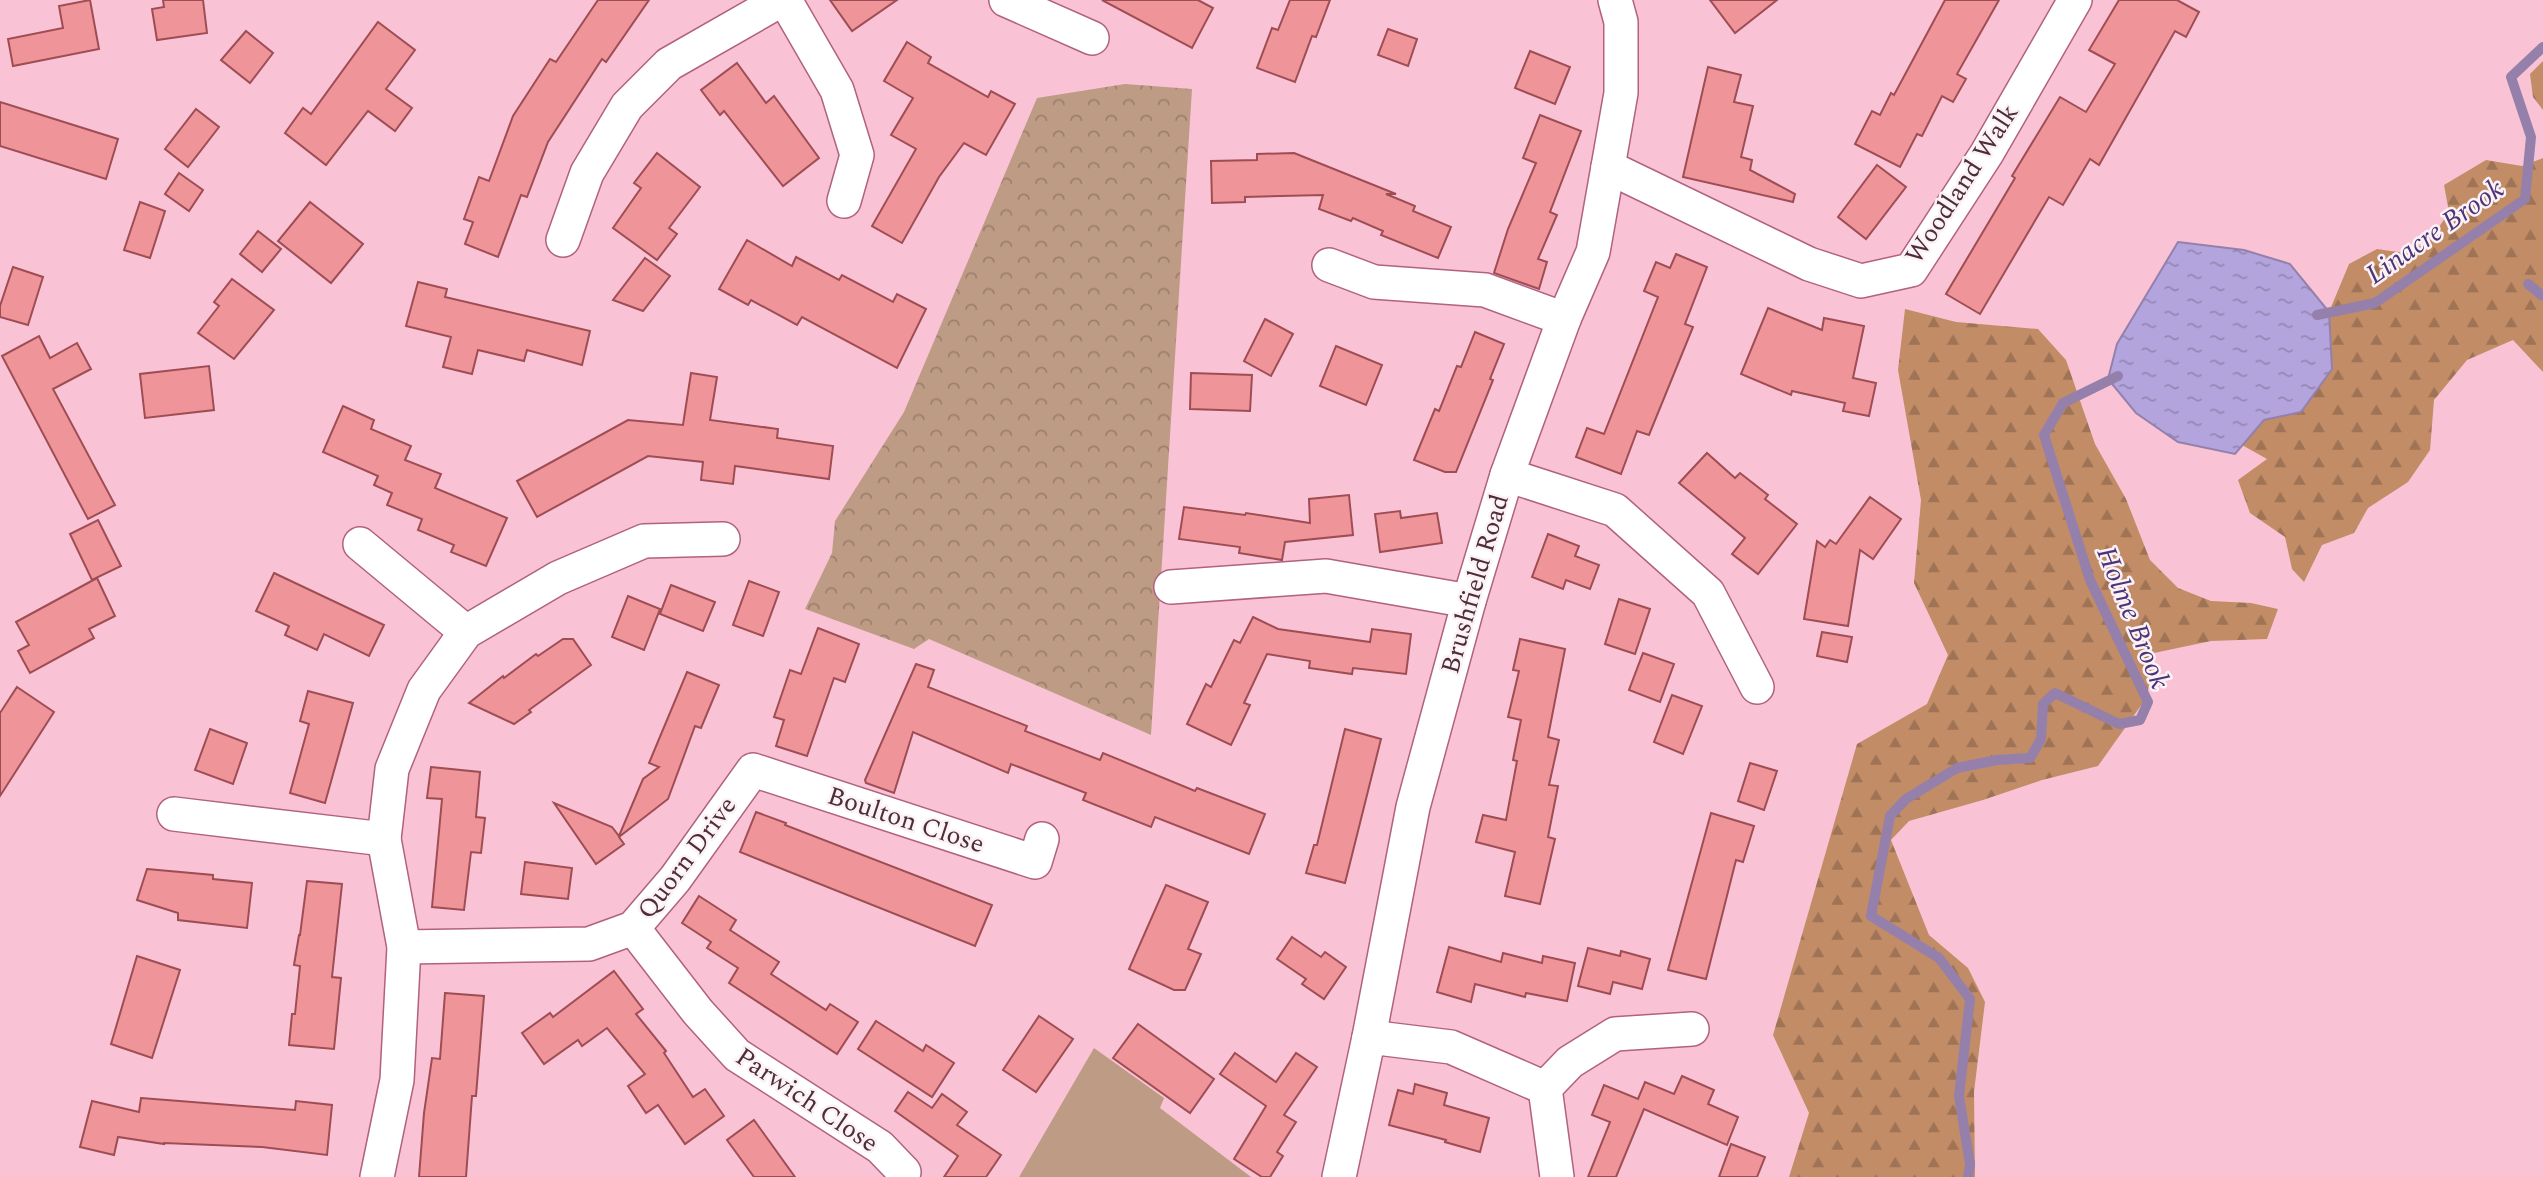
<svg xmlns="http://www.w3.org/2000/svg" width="2543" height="1177" font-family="Spectral,serif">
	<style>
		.grass { fill: #bd9b84 }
		.forest { fill: url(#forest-firs) }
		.park { fill: url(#park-crowns) }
		.water { fill: url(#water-ripples); stroke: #9580ac; stroke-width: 2 }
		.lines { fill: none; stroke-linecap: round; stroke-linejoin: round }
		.stream { stroke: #9580ac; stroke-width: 10 }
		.building { fill: #ef959a; stroke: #9f4d54; stroke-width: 2 }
		.minor-casing { stroke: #b16181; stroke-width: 36 }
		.minor { stroke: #fff; stroke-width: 33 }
		.labels { text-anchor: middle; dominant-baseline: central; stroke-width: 5; stroke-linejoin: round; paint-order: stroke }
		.street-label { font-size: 26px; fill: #4f2c3a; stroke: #fbf2f5 }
		.water-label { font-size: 28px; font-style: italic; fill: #4b3479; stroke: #fbf2f5 }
	</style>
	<defs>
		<pattern id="forest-firs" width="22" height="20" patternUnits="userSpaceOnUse" patternTransform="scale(1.75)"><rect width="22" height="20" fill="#c18c66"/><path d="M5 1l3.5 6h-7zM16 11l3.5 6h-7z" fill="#9f7355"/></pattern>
		<pattern id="park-crowns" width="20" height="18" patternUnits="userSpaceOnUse" patternTransform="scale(1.75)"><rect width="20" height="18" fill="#bd9b84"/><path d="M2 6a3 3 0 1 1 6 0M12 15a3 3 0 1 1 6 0" fill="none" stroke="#9c7f6d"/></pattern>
		<pattern id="water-ripples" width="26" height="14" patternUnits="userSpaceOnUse" patternTransform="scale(1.75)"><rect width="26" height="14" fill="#b3a4dd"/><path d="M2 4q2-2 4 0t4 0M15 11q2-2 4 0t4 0" fill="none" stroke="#9486b4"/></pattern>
	</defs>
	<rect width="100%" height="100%" fill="#f9c3d5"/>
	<!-- grass -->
	<path class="grass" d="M1094,1048L1164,1098L1160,1108L1251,1177H1019Z"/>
	<!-- forest -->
	<g class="forest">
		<path d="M2543,61V110L2533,97L2530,74Z"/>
		<path d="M2543,158V372L2513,340L2467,360L2434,400L2430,450L2408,482L2368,508L2354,533L2322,545L2304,582L2292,569L2285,537L2250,513L2238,480L2267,459L2242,445L2264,420L2301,412L2332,369L2329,312L2349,264L2377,249L2404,253L2429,242L2449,212L2444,185L2486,160L2522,166Z"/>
		<path d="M1905,309L1956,322L2038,329L2066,360L2095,444L2126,499L2150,560L2178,588L2211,601L2251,603L2278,609L2267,639L2211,641L2154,653L2147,697L2098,766L2042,780L1983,800L1909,821L1891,840L1929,935L1968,968L1985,1002L1974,1092L1975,1177H1789L1809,1113L1773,1035L1857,744L1927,704L1948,655L1914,583L1921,500L1898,370Z"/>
	</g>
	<!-- park -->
	<path class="park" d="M1125,84L1192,89L1151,735L929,639L914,649L805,609L832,553L835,521L904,412L1037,98Z"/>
	<!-- water -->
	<path class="water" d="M2178,242L2244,250L2290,264L2329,312L2332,369L2301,412L2264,420L2235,454L2178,442L2136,413L2108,379L2117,344Z"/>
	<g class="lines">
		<!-- stream -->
		<g class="stream">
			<path d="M2528,284L2543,296"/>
			<path d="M2317,315L2375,303L2525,199L2531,137L2511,77L2543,47"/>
			<path d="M1968,1177L1970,1164L1959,1096L1970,999L1939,958L1871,916L1890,816L1906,799L1957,768L1997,760L2030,758L2041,739L2043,704L2055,693L2119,724L2140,720L2148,702L2090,580L2044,435L2063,403L2118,376"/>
		</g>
	</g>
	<!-- building -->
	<g class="building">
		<path d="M90,0L99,49L13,66L8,39L63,28L59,6Z"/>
		<path d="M163,0H203L207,33L157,40L152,9L164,7Z"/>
		<path d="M598,0H649L606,62L602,59L548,142L527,197L521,195L498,257L465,244L473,222L464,219L479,177L489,181L513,116L550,59L556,62Z"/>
		<path d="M830,0H897L852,31Z"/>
		<path d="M1102,0H1198L1213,8L1192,48Z"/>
		<path d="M1290,0H1330L1316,37L1312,36L1295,82L1257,68L1272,28L1278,30Z"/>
		<path d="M1710,0H1777L1735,33Z"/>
		<path d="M1945,0H1999L1957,74L1966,79L1953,102L1942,96L1922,136L1917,134L1900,167L1855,144L1872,111L1880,115L1891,93L1894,95Z"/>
		<path d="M2119,0H2177L2199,12L2186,37L2175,31L2099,165L2090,159L2063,205L2049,197L1980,314L1946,294L2015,178L2012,176L2060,97L2086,112L2115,64L2089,50Z"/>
		<path d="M378,22L415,50L386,89L412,108L395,131L368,111L326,165L285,133L303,108L311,114Z"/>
		<path d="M1388,29L1417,39L1408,66L1378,55Z"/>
		<path d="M246,31L273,53L250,83L221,60Z"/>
		<path d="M907,42L931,57L928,63L988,97L991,91L1015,104L986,155L964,143L939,177L902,243L872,226L916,149L891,135L913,98L884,81Z"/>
		<path d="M1530,51L1570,67L1555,104L1515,88Z"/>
		<path d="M737,63L766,103L774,96L819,158L783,186L724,111L720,115L701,90Z"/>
		<path d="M1708,67L1741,75L1734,102L1753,106L1741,157L1752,160L1750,170L1795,194L1793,202L1683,177Z"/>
		<path d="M0,102L118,139L106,179L0,146Z"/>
		<path d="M196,109L219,127L188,167L165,149Z"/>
		<path d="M1540,115L1581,131L1550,212L1557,215L1538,259L1547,262L1539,289L1494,273L1508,229L1536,163L1523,158Z"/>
		<path d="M657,153L700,187L669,228L677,234L657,260L613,228L641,188L634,183Z"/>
		<path d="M1294,153L1396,194H1386L1415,206L1413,211L1451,227L1438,258L1381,235L1383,231L1353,218L1351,221L1319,209L1323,195L1245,197V202L1212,203L1211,161L1257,160V154Z"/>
		<path d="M1877,165L1906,187L1866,239L1838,217Z"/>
		<path d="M179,173L203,190L189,211L165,194Z"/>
		<path d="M140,202L165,211L150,258L124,250Z"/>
		<path d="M310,202L363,244L331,283L278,241Z"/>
		<path d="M258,231L281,249L262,272L240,254Z"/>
		<path d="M747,240L792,266L796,257L839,280L842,275L893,302L897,294L926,309L897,368L802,317L797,325L751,300L748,305L719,289Z"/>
		<path d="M1676,254L1707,267L1685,324L1693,327L1649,435L1637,431L1621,474L1576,457L1587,428L1604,434L1658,297L1644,291L1656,262L1670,268Z"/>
		<path d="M645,258L670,276L643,311L613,300Z"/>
		<path d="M13,267L43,277L28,325L0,317V306Z"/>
		<path d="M232,279L274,310L234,359L198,333L219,306L214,302Z"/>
		<path d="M418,282L447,289L445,297L590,331L582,365L527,350L524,361L478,350L472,374L443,367L451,337L406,326Z"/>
		<path d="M1768,308L1822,330L1824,318L1864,326L1853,378L1876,383L1869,416L1843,411L1845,403L1792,391L1791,395L1741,374Z"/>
		<path d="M1265,319L1293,334L1271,376L1244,361Z"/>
		<path d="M1475,332L1504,344L1490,379L1493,380L1456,472H1445L1414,460L1435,409L1439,411L1457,366L1461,367Z"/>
		<path d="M39,336L50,358L77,343L91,369L53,389L115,505L88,519L2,356Z"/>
		<path d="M1336,346L1382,365L1366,405L1320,386Z"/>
		<path d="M209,366L214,410L145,418L140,374Z"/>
		<path d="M691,373L717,377L710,420L778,429L777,438L833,446L829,479L735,466L733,484L701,480L703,462L648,456L537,517L517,481L628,420L683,425Z"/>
		<path d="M1191,373L1252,375L1250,411L1190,409Z"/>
		<path d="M343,406L374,420L371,429L411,446L405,460L441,474L435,488L507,518L486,566L451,552L454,545L418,530L422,519L387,505L392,493L374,485L378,476L323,452Z"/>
		<path d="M1707,453L1735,478L1740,473L1768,495L1765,499L1797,524L1758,574L1732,554L1745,538L1679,483Z"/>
		<path d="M1349,495L1353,535L1285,542L1282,560L1239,553L1240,547L1179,539L1184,507L1245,515L1246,513L1310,523L1309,499Z"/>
		<path d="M1870,497L1901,519L1873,559L1860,550L1848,626L1804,619L1817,541L1825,547L1830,540L1836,544Z"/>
		<path d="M1400,511L1401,518L1437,513L1442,543L1380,552L1375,514Z"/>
		<path d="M98,520L121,566L92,580L70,534Z"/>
		<path d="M1548,534L1579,546L1575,556L1599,565L1590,589L1566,580L1563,589L1532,577Z"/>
		<path d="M274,573L384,625L369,656L324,634L317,650L285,635L289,626L256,611Z"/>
		<path d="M97,578L115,616L89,629L94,638L30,673L18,651L29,645L16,622Z"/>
		<path d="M749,581L779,592L763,636L733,625Z"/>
		<path d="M671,585L715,602L703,631L660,614Z"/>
		<path d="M628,596L660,609L644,650L612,637Z"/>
		<path d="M1619,599L1650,609L1635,654L1605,644Z"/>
		<path d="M1253,617L1278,629L1370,642L1372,629L1411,634L1406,674L1353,668L1352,674L1309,668L1310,661L1267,654L1244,703L1250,705L1231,745L1187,724L1206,684L1211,687L1234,640L1240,643Z"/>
		<path d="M818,628L859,644L845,682L834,678L807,756L776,746L784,720L774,717L790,670L801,674Z"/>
		<path d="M1822,632L1852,637L1847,662L1817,656Z"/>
		<path d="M563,639H573L591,665L529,710L531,712L514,724L469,703L503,676L504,678L536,654L538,656Z"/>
		<path d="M1520,639L1565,649L1548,737L1559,740L1549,785L1558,786L1548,837L1555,839L1540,904L1505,896L1515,852L1476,842L1483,815L1506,820L1517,761L1513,760L1521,720L1508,717L1519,671L1513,670Z"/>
		<path d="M1643,653L1674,664L1660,702L1629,690Z"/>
		<path d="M916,664L934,670L928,687L1027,726L1025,731L1100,760L1103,753L1195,791L1197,788L1265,814L1249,854L1155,817L1151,827L1083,800L1086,793L1011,764L1008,773L913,732L894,793L866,783L865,780Z"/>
		<path d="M687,672L719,685L701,728L695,726L668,799L619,837L624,844L596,864L554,803L612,827L619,836L643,779L659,767L649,763Z"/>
		<path d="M17,687L54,712L0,796V713Z"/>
		<path d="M308,691L353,703L325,803L290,793L309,724L300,721Z"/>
		<path d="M1672,695L1702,706L1683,754L1654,742Z"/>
		<path d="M210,729L247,743L233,784L195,770Z"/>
		<path d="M1345,729L1381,739L1345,883L1306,873L1314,845H1317Z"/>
		<path d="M1750,763L1777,771L1764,810L1738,801Z"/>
		<path d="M431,767L480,772L476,817L485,818L481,853L471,852L464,910L432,907L442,799L427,798Z"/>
		<path d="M756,812L786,823L785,825L992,905L975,946L740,852Z"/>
		<path d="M1711,813L1754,826L1743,862L1736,860L1706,979L1668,970Z"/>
		<path d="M525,862L572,868L568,899L521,894Z"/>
		<path d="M147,869L213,875V879L252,883L247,928L178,920V913L137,900Z"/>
		<path d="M307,881L342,884L332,977L341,978L334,1049L289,1045L292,1014H295L300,966L294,965L299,935H300Z"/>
		<path d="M1166,885L1208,902L1188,949L1201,954L1185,990H1174L1129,969Z"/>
		<path d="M699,896L736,920L730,930L779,962L771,974L826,1010L830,1004L858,1022L837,1054L729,983L738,968L707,948L711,942L682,923Z"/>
		<path d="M1292,937L1321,957L1325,952L1346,967L1324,999L1302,984L1306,979L1277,959Z"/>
		<path d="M1449,947L1501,962L1503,953L1542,963L1543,956L1575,963L1567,1001L1526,993L1525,997L1475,984L1471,1002L1437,992Z"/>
		<path d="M1588,948L1620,956L1621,951L1650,959L1642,989L1613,982L1610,994L1578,986Z"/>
		<path d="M137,956L180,970L152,1058L111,1044Z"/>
		<path d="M614,971L643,1009L636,1014L666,1051L664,1053L693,1097L705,1089L724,1116L685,1144L658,1105L646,1113L628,1086L645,1074L607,1028L582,1046L578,1040L544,1064L522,1033L550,1013L553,1017Z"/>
		<path d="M445,993L484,996L476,1096H472L466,1177H419L424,1113L432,1058L440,1059Z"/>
		<path d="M1039,1016L1073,1039L1036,1092L1003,1070Z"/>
		<path d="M876,1021L923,1051L926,1045L954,1063L932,1097L858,1049Z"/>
		<path d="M1138,1024L1214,1079L1190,1113L1113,1058Z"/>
		<path d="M1235,1053L1276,1082L1296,1053L1317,1067L1284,1115L1296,1122L1277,1152L1283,1156L1270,1177H1262L1234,1159L1266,1106L1220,1074Z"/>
		<path d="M1682,1076L1714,1090L1708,1104L1738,1117L1727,1145L1644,1109L1616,1177H1588L1610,1122L1592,1115L1604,1085L1638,1099L1645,1082L1674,1094Z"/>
		<path d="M1415,1084L1447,1093L1444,1105L1489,1118L1480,1152L1445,1142L1446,1140L1389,1125L1398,1090L1413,1094Z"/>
		<path d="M908,1092L932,1108L942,1094L967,1112L957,1125L1001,1155L986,1177H944L958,1156L895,1111Z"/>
		<path d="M141,1098L295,1110L296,1101L332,1105L327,1155L262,1147L164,1143V1144L118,1137L114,1155L80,1147L92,1101L139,1112Z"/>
		<path d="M754,1120L795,1177H754L727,1140Z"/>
		<path d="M1731,1144L1765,1157L1757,1177H1719Z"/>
	</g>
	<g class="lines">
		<defs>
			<g id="minor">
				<path d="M785,0L837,90L857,155L844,201"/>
				<path d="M1006,0L1092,38"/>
				<path d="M1608,167L1809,264L1861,281L1911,270L1987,153L2075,0"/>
				<path d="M563,240L587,173L627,106L669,64L781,0"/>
				<path d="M1329,265L1374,282L1485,290L1564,319"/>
				<path d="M1507,475L1615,510L1708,593L1757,687"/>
				<path d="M360,544L466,632"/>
				<path d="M1171,587L1326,576L1469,601"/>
				<path d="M174,814L384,839"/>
				<path d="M633,928L698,1012L737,1055L880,1147L904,1172"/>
				<path d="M404,947L589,944L633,928L675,879L753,770L1035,862L1042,839"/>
				<path d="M1369,1037L1451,1047L1545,1088L1557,1177"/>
				<path d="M1545,1088L1570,1062L1615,1034L1692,1029"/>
				<path d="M377,1177L397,1080L404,947L384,839L392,769L424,690L466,632L558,578L644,541L723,539"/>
				<path d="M1339,1177L1369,1037L1413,807L1469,601L1507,475L1564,319L1593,252L1621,93V22L1615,0"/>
			</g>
		</defs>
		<!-- minor casing -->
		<use href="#minor" class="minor-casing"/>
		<!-- minor -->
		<use href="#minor" class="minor"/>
	</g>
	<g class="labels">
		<!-- street labels -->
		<g class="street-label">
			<text transform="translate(1962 184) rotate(-57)">Woodland Walk</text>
			<text transform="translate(1475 584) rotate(-74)">Brushfield Road</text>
			<text transform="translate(906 820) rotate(18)">Boulton Close</text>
			<text transform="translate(687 858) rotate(-53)">Quorn Drive</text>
			<text transform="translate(807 1100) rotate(34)">Parwich Close</text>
		</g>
		<!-- water labels -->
		<g class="water-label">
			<text transform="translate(2435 232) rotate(-35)">Linacre Brook</text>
			<text transform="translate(2133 618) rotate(68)">Holme Brook</text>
		</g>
	</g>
</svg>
